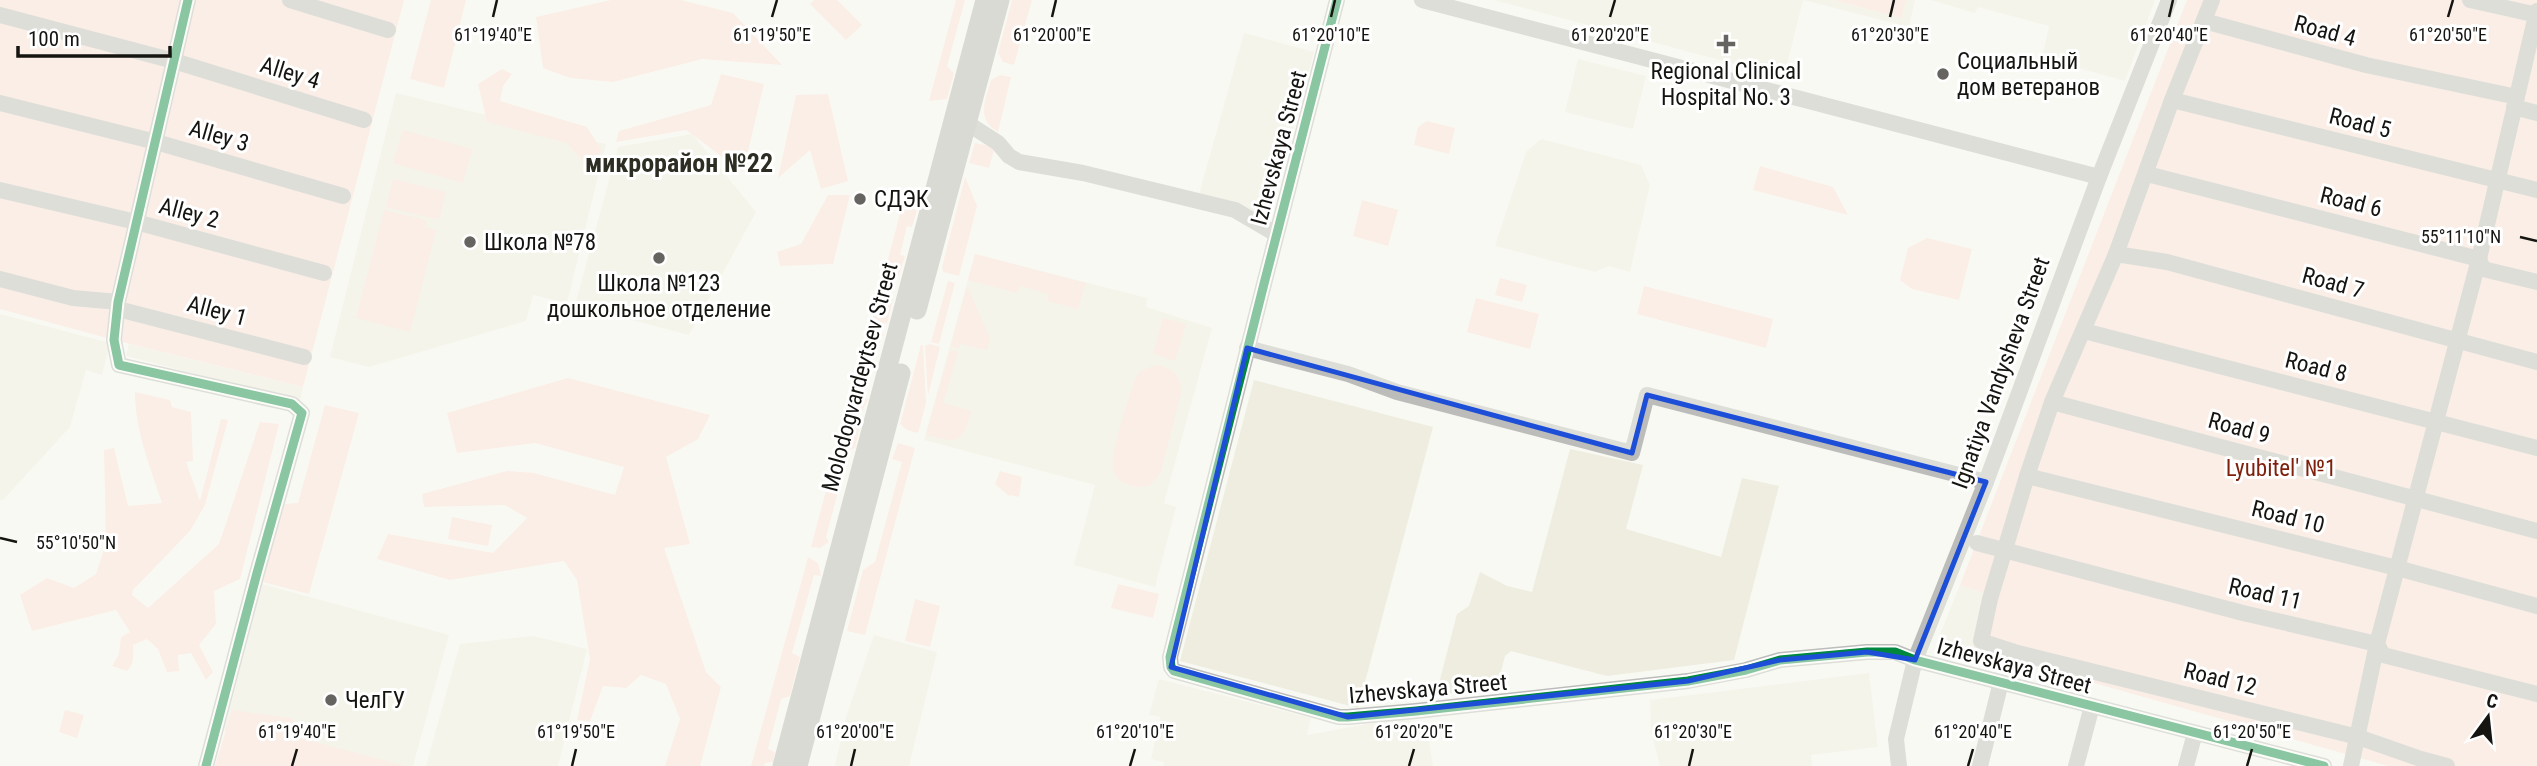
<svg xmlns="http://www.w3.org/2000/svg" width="2537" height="766" font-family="'Roboto Condensed',sans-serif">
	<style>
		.built { fill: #eeede0 }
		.green { fill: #fbe0d8 }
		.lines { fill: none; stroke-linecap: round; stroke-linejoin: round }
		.minor { stroke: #bcbdbb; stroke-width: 16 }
		.major { stroke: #b3b4b2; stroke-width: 19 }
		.cycleway-casing { stroke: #fff; stroke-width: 13 }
		.cycleway { stroke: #00873e; stroke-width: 9 }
		.marked { fill: none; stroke: #1d4ed8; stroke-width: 5; stroke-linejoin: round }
		.ticks { fill: none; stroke: #151411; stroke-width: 2.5 }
		.poi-dot { fill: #656460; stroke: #fff; stroke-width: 2.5 }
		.labels { text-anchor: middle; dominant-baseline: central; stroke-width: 6; stroke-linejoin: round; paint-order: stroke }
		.street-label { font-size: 23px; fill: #151411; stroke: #fff }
		.poi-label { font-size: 23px; fill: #151411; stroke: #fff; text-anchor: start }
		.park-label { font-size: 23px; fill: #7d1f0a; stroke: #fff }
		.quarter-label { font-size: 26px; font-weight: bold; fill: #2d2d24; stroke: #fff }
		.ticks-label { font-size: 18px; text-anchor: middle; fill: #151411; stroke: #fff; stroke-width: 6; stroke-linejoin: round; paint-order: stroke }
	</style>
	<rect width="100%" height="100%" fill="#f9f9f3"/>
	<!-- built -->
	<g class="built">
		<path d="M1494,0H1834L1901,18L1906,0H1915L1909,27L1803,0L1784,77Z"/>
		<path d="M1931,0H2155L2125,81L2042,58L2049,26L1978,7L1975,13Z"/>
		<path d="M1244,33L1314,52L1269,217L1198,198Z"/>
		<path d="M1578,59L1646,76L1633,129L1565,112Z"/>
		<path d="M396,93L606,144L567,303L533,295L526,321L369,367L330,357Z"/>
		<path d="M692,134L756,212L689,335L575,305L618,147Z"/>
		<path d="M1541,139L1641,165L1650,185L1630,272L1609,266L1595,272L1495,246L1526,152Z"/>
		<path d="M975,254L1147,298L1146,307L1212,328L1164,503L1176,507L1155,587L1074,565L1095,485L924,440Z"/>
		<path d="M0,314L110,343L102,375L86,370L70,427L3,500H0Z"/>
		<path d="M129,344L303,387L300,401L126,356Z"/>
		<path d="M1254,380L1433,427L1358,708L1180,661Z"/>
		<path d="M1570,449L1643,465L1626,529L1721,557L1742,478L1779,486L1734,660L1607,676L1511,651L1505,656L1498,682H1493L1491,689L1436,695L1457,614L1469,606L1480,572L1507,586L1532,592Z"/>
		<path d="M262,584L449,635L413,766H353L224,731Z"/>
		<path d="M1960,585L1987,594L1974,649L1938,639Z"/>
		<path d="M874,635L937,652L909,766H835L846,717Z"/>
		<path d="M533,636L587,649L558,766H426L460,644Z"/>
		<path d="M1869,673L1878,747L1811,755L1812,766H1660L1651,731L1650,700Z"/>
		<path d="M1159,679L1311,718L1307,735L1405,717L1428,735L1433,766H1163L1164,762L1151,759L1160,717L1149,715Z"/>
	</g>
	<!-- green -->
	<g class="green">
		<path d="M0,0H404L303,387L114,340L0,309Z"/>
		<path d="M431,0H466L444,88L410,79Z"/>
		<path d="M611,0H681L733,13L782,65L702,59L613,82L570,78L543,68L536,17Z"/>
		<path d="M814,0H837L862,25L846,40L810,4Z"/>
		<path d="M956,0H965L947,66L954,73L947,99L929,101Z"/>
		<path d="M1012,0H1032L1014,65L1003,62L998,53Z"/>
		<path d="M1834,0H1906L1901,18Z"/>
		<path d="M2187,0H2537V766H2388L1974,649L1987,594L1960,585Z"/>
		<path d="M502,69L512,74L503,86L500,101L587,127L601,149L594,168L588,167L567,143L487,122L478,84Z"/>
		<path d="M721,74L764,84L743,172L686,130L616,142L619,131L711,105Z"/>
		<path d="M1000,75L1011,77L998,132C976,119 985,101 991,80Z"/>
		<path d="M828,94L848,181L821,189L810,150L778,178L796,95Z"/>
		<path d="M1427,121L1455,128L1449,154L1414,145L1418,127Z"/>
		<path d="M403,130L472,149L463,183L393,163Z"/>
		<path d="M975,143L995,147L989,168L969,163Z"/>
		<path d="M1760,166L1833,187L1848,215L1753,190Z"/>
		<path d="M965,177L977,206L959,276L943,272L942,267Z"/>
		<path d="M393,179L446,192L439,220L386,207Z"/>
		<path d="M828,195H850L833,264L780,266L777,252L801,244Z"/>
		<path d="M1362,200L1398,210L1388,246L1353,236Z"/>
		<path d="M902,206L917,210L912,227L907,226L900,255L905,256L898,278L893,277L888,298L893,299L887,324L872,320Z"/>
		<path d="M384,210L426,220L425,227L436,230L410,332L356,318Z"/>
		<path d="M1927,238L1972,249L1959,300L1912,289L1900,280L1908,248Z"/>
		<path d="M975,254L1086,283L1078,309L1047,301L1049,294L1020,286L1017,293L968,280Z"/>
		<path d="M1500,278L1527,285L1522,302L1495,295Z"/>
		<path d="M948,281L955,283L939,344L931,342Z"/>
		<path d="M967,286L990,338L987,350L960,344L958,349L951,346Z"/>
		<path d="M1644,286L1773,319L1766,348L1637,314Z"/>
		<path d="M1476,298L1539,314L1530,349L1467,332Z"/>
		<path d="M1163,318L1186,324L1175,361L1153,354Z"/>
		<path d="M870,330L885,334L877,341L861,397L868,399L862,411L854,410L850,405Z"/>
		<path d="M930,344L940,347L928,395L925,346Z"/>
		<path d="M921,345H923L926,403L918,433L907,430L900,424Z"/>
		<path d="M950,350L958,352L943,403L971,411C962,445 958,443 926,435Z"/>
		<path d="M1155,365C1172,367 1182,376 1181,393L1160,474L1149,486C1135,489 1116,484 1113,468C1110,454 1129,398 1134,381L1139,372Z"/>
		<path d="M568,378L710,415L698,439L666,457L690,544L664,548L706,672L721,687L700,766H665L680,719L666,684L641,675L626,688L603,686L590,721L577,720L590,659L577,580L564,561L450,580L377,559L388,534L493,553L527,518L505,505L424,507L422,494L507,471L534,473L615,495L624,467L535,443L457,453L447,413Z"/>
		<path d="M135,392L170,400L172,407L191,412L193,461L186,462L200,501L221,419L228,420L205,505L190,531L133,590L132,595L148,608L219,544L260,422L279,424L240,579L214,591L216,624L199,645L213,672L206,680L191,653L178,655L179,671L167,672L158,649L147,639L133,645C133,656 135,663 127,671L112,666L119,654L121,637L130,632L116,610L32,631L20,595L47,578L74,588L96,574L106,543L104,450L114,448L128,506L162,503C150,466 135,431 135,392Z"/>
		<path d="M325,405L359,413L309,594L259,581L285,504L298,503Z"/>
		<path d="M845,419L852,421L859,430L855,448L849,450L826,537L829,542L820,548L811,547Z"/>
		<path d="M898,443L915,448L865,635L847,631L863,570L875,562L902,462L892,459Z"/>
		<path d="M1000,471L1022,477L1019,497L1010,495L1009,496L995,484Z"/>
		<path d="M452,517L492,525L488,546L448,539Z"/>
		<path d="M808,557L818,563L821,576L814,575L792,653L800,657L790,696L781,699L768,749L775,752L773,762L765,763L764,766H751Z"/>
		<path d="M1118,584L1159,594L1153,618L1111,608Z"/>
		<path d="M915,599L940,606L930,647L905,641Z"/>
		<path d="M65,710L84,715L77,738L59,732Z"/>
		<path d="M232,710L292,718L299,738L406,766H215Z"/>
	</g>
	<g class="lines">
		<!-- minor -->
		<g class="minor">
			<path d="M188,0L118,302L114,340L119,365L292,404L302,413L257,573L206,766"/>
			<path d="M290,0L388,30"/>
			<path d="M1337,0C1280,219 1225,437 1170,657L1171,667L1174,671L1339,717H1348L1416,711L1688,681L1746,670L1780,660L1867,652H1895L1915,660L2324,766"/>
			<path d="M1422,0L2099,177"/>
			<path d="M2212,0L2172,100L2116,254L2052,402L2027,476L1990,599L1981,641L2018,653L2358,737L2421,759L2447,766"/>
			<path d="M2470,0L2537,15"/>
			<path d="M0,15L174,61L364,120"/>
			<path d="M2204,21L2366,65L2517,97"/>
			<path d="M2172,100L2537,190"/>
			<path d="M0,103L156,142L343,196"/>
			<path d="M2514,107L2537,113"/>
			<path d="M958,121L967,123L998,143L1009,156L1019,162L1083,173L1235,210L1276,234"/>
			<path d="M2147,174L2479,259L2483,269L2537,282"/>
			<path d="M0,190L136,222L324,273"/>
			<path d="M2116,254L2167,262L2537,362"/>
			<path d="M0,279L73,298L118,302"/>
			<path d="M118,309L304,357"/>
			<path d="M2084,331L2537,448"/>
			<path d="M1247,348L1348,374L1397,392L1632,453L1647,395L1986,482"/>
			<path d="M2052,402L2537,531"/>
			<path d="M2027,476L2397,568L2537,606"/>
			<path d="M1977,543L2243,613L2377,644L2383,655L2537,694"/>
			<path d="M1899,766L1896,739L1915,660L1986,482L2099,177L2169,0"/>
			<path d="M1980,766L2001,682"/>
			<path d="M2076,766L2092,706"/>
			<path d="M2186,766L2195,733"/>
			<path d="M2351,766L2377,644L2479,259L2537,11"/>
		</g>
		<!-- major -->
		<g class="major">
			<path d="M917,310L1000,0"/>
			<path d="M782,766L985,0"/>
			<path d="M798,766L901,373"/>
		</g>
		<defs>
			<g id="cycleway">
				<path d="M188,0L118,302L114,340L119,365L292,404L302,413L257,573L206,766"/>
				<path d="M1337,0C1280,219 1225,437 1170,657L1171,667L1174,671L1339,717H1348L1416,711L1688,681L1746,670L1780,660L1867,652H1895L1915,660L2324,766"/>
			</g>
		</defs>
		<!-- cycleway casing -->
		<use href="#cycleway" class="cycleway-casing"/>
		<!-- cycleway -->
		<use href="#cycleway" class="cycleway"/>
	</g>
	<!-- marked area -->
	<path d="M0 0H2537V766H0ZM1247,348L1632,453L1647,395L1986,482L1915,660L1867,652L1780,660L1688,681L1348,717L1171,667Z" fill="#f9f9f3" fill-opacity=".55" fill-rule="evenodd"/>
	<path class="marked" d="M1247,348L1632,453L1647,395L1986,482L1915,660L1867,652L1780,660L1688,681L1348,717L1171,667Z"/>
	<!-- ticks -->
	<path class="ticks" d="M493,17L497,0M772,17L777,0M1052,17L1056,0M1331,17L1335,0M1610,17L1615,0M1890,17L1894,0M2169,17L2173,0M2448,17L2453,0M2520,237L2537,241M0,538L17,542M292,766L297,749M572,766L576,749M851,766L855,749M1130,766L1135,749M1409,766L1414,749M1689,766L1693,749M1968,766L1973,749M2247,766L2252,749"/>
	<!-- markers -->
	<g class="poi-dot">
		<path d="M1722.5 33.5h7v7h7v7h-7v7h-7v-7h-7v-7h7z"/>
		<circle cx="1943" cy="74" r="7"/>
		<circle cx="860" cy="199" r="7"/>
		<circle cx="470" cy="242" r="7"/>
		<circle cx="659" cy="258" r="7"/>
		<circle cx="331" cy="700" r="7"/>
	</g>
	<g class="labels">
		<!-- street labels -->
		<g class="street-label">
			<text transform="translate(2325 31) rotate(15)">Road 4</text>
			<text transform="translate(290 73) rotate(17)">Alley 4</text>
			<text transform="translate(2360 123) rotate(14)">Road 5</text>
			<text transform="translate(219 136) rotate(16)">Alley 3</text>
			<text transform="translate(1279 148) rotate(-75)">Izhevskaya Street</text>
			<text transform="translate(2351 202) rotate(14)">Road 6</text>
			<text transform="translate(189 213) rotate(15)">Alley 2</text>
			<text transform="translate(2333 283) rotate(15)">Road 7</text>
			<text transform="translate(217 311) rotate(15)">Alley 1</text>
			<text transform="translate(2316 367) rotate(14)">Road 8</text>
			<text transform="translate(2001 373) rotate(-70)">Ignatiya Vandysheva Street</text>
			<text transform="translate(860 377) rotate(-75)">Molodogvardeytsev Street</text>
			<text transform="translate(2239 428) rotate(15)">Road 9</text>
			<text transform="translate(2288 517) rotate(14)">Road 10</text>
			<text transform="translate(2265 594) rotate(13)">Road 11</text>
			<text transform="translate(2014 666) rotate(15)">Izhevskaya Street</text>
			<text transform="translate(2220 679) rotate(14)">Road 12</text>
			<text transform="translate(1428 689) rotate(-5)">Izhevskaya Street</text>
		</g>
		<!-- poi labels -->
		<g class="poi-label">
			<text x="1957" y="61">Социальный<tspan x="1957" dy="26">дом ветеранов</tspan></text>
			<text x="1726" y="71" text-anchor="middle">Regional Clinical<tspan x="1726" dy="26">Hospital No. 3</tspan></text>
			<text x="874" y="199">СДЭК</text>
			<text x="484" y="242">Школа №78</text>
			<text x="659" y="283" text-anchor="middle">Школа №123<tspan x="659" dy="26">дошкольное отделение</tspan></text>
			<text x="345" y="700">ЧелГУ</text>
		</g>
		<!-- park labels -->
		<g class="park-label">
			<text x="2281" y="468">Lyubitel' №1</text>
		</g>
		<!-- quarter labels -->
		<g class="quarter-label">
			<text x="679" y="163">микрорайон №22</text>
		</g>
	</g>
	<g class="ticks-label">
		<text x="493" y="41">61°19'40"E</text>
		<text x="772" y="41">61°19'50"E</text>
		<text x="1052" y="41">61°20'00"E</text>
		<text x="1331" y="41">61°20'10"E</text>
		<text x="1610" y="41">61°20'20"E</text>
		<text x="1890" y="41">61°20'30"E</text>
		<text x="2169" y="41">61°20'40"E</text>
		<text x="2448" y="41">61°20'50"E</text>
		<text x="2461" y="243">55°11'10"N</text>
		<text x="76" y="549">55°10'50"N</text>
		<text x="297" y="738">61°19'40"E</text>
		<text x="576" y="738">61°19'50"E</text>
		<text x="855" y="738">61°20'00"E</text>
		<text x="1135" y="738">61°20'10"E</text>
		<text x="1414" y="738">61°20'20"E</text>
		<text x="1693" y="738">61°20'30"E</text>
		<text x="1973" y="738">61°20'40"E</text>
		<text x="2252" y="738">61°20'50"E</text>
	</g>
	<!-- north arrow -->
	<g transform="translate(2488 717) rotate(15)" stroke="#ffffff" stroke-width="5" paint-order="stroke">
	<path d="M0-5L12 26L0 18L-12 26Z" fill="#151411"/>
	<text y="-10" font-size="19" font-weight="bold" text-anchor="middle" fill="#151411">С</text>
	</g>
	<!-- scale -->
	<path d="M18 46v10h152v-10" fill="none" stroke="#151411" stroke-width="3.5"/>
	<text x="28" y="46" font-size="21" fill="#151411" stroke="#ffffff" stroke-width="5" paint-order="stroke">100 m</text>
</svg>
